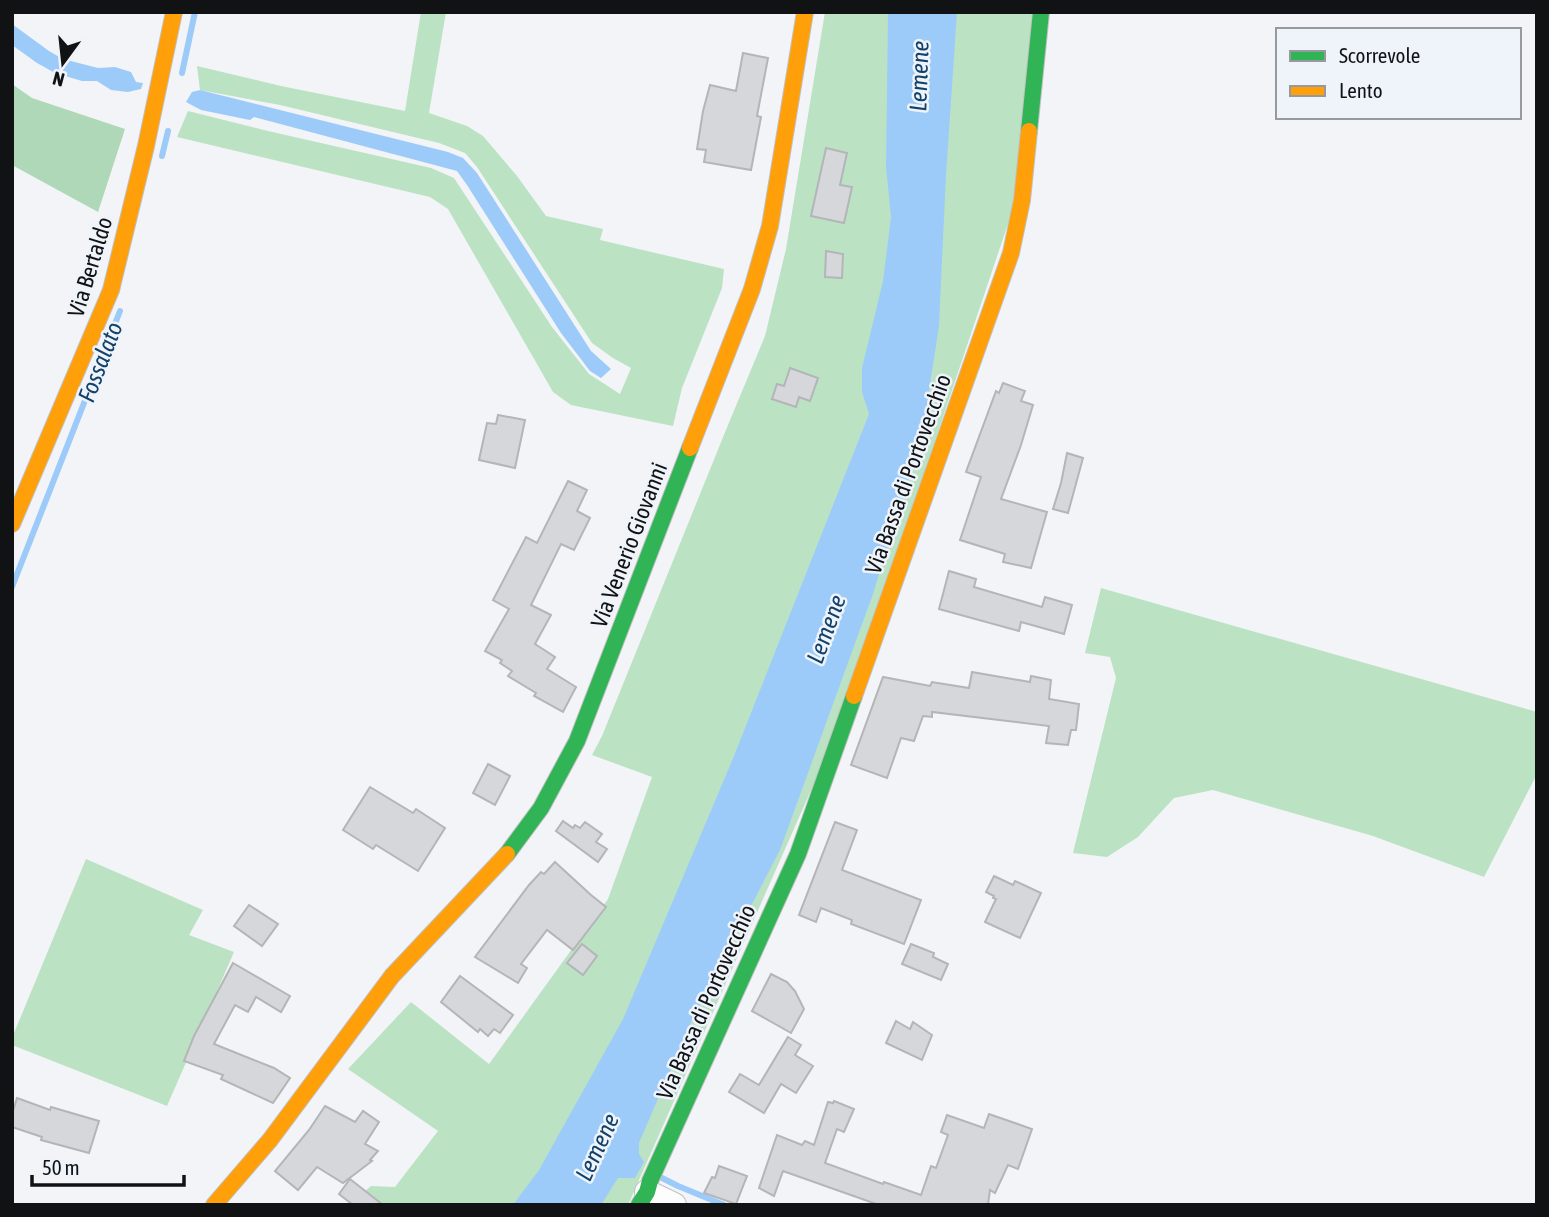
<svg xmlns="http://www.w3.org/2000/svg" width="1549" height="1217" font-family="'Asap Condensed',sans-serif">
	<style>
		.green { fill: #bce2c4 }
		.forest { fill: #afd8b8 }
		.water { fill: #9dcbf9 }
		.lines { fill: none; stroke-linecap: round; stroke-linejoin: round }
		.stream { stroke: #9dcbf9; stroke-width: 6 }
		.building { fill: #d6d7da; stroke: #b3b5b7; stroke-width: 2 }
		.street-casing { stroke: #c0c1c4; stroke-width: 26 }
		.fast-casing { stroke: #c0c1c4; stroke-width: 18 }
		.slow-casing { stroke: #c0c1c4; stroke-width: 18 }
		.street { stroke: #fdfdfe; stroke-width: 24 }
		.fast { stroke: #30b455; stroke-width: 16 }
		.slow { stroke: #ff9f0a; stroke-width: 16 }
		.labels { text-anchor: middle; dominant-baseline: central; stroke-width: 5; stroke-linejoin: round; paint-order: stroke }
		.street-label { font-size: 23px; fill: #101214; stroke: #eff3fa }
		.water-label { font-size: 24px; font-style: italic; fill: #12416a; stroke: #eff3fa }
	</style>
	<rect width="100%" height="100%" fill="#f2f4f7"/>
	<!-- green -->
	<g class="green">
		<path d="M421,12H446L429,113L467,126L483,136L517,176L546,216L603,229L600,240L724,269L722,288L682,388L673,426L571,405L553,392L448,209L430,197L177,137L188,111L268,131L431,168L454,178L552,327L589,374L620,394L631,368L613,358L592,343L477,167L465,153L439,143L280,105L200,90L197,66L281,86L405,111Z"/>
		<path d="M825,12H1036L1015,203L838,729L628,1205H349L371,1186L395,1187L438,1131L348,1069L411,1002L489,1064L608,899L652,777L592,755L602,736L728,425L765,336L786,249Z"/>
		<path d="M1101,588L1537,712V774L1484,877L1373,836L1213,790L1174,798L1138,837L1107,857L1073,853L1116,678L1110,657L1085,653Z"/>
		<path d="M86,859L203,910L189,935L234,952L167,1106L12,1045V1038Z"/>
	</g>
	<!-- forest -->
	<path class="forest" d="M12,84L32,98L125,129L98,212L12,165Z"/>
	<!-- water -->
	<g class="water">
		<path d="M888,12H957L946,175L939,326L922,436L873,594L780,850L691,1022L639,1143V1154L644,1162L635,1178H618L601,1205H513L539,1170L623,1019L734,756L869,414L862,392V368L883,281L891,217L886,167Z"/>
		<path d="M12,24L49,51L63,59L98,68L115,67L131,72L136,82L143,83L141,89L128,92L111,90L97,81H82L55,73L37,63L12,45Z"/>
		<path d="M200,90L448,152L463,158L477,173L591,351L611,369L601,378L590,371L561,333L467,185L457,171L254,117L250,120L201,110L186,102L192,92Z"/>
	</g>
	<g class="lines">
		<!-- stream -->
		<g class="stream">
			<path d="M182,73L195,12"/>
			<path d="M162,156L168,131"/>
			<path d="M12,587L120,311"/>
			<path d="M662,1178L678,1186L724,1205"/>
		</g>
	</g>
	<!-- building -->
	<g class="building">
		<path d="M743,53L768,58L757,116L761,117L751,170L704,162L706,150L697,149L703,111L710,85L736,91Z"/>
		<path d="M826,148L847,153L840,185L852,187L844,223L811,216Z"/>
		<path d="M826,251L843,254L842,278L825,277Z"/>
		<path d="M790,368L818,378L810,401L799,397L796,407L772,399L777,384L784,386Z"/>
		<path d="M1003,383L1025,391L1021,401L1033,405L1021,445L1001,499L1047,512L1031,568L1003,562L1005,554L960,540L981,477L966,472L996,391L999,393Z"/>
		<path d="M498,415L525,420L515,468L479,460L487,423L496,424Z"/>
		<path d="M1067,453L1083,458L1068,513L1053,509L1061,483Z"/>
		<path d="M568,481L587,490L577,511L590,518L574,550L561,544L531,605L551,615L535,644L555,657L547,669L576,687L563,712L534,696L536,693L508,676L512,671L500,663L502,660L485,651L509,609L493,600L526,537L537,543Z"/>
		<path d="M949,571L976,579L974,587L1042,607L1045,597L1072,605L1064,634L1021,622L1019,631L939,609Z"/>
		<path d="M972,672L1030,682L1031,676L1051,680L1049,699L1079,704L1076,730H1071L1068,745L1046,743L1049,726L932,712V717L923,716L914,741L901,738L887,778L851,765L883,677L930,686L932,682L969,688Z"/>
		<path d="M488,764L510,776L495,805L473,793Z"/>
		<path d="M370,787L413,813L416,809L445,828L418,871L376,845L373,849L343,830Z"/>
		<path d="M563,821L573,828L575,825L580,828L585,822L602,834L596,842L607,849L598,862L556,831Z"/>
		<path d="M835,822L857,830L842,870L921,900L904,944L851,924L852,920L821,908L816,922L799,915Z"/>
		<path d="M555,862L591,895L606,907L573,950L547,930L521,964L527,968L518,983L475,957L529,885L541,872L544,874Z"/>
		<path d="M994,876L1013,885L1015,881L1041,893L1020,938L985,922L996,899L993,898L994,896L986,892Z"/>
		<path d="M249,905L278,924L262,946L234,926Z"/>
		<path d="M582,944L597,956L583,975L567,963Z"/>
		<path d="M911,944L934,953L933,957L948,964L941,980L902,964Z"/>
		<path d="M233,963L290,996L281,1012L256,997L248,1012L235,1005L214,1044L274,1068L290,1078L273,1103L221,1079L223,1075L184,1061L194,1036Z"/>
		<path d="M771,974L787,982L795,991L804,1009L791,1033L752,1011Z"/>
		<path d="M460,976L513,1015L500,1033L494,1029L488,1036L480,1029L478,1032L441,1002Z"/>
		<path d="M896,1021L910,1029L913,1022L932,1035L922,1060L886,1043Z"/>
		<path d="M788,1037L801,1045L795,1055L813,1066L796,1093L781,1084L764,1113L729,1092L740,1074L759,1085Z"/>
		<path d="M17,1098L50,1110L51,1107L99,1121L89,1153L41,1140L42,1137L12,1127V1114Z"/>
		<path d="M834,1101L854,1109L844,1132L837,1129L825,1163L883,1184L884,1182L921,1195L931,1166L936,1168L948,1135L941,1132L947,1115L984,1128L989,1114L1032,1129L1018,1169L1008,1165L995,1193L990,1190L988,1205H879L783,1171L774,1196L759,1188L777,1135L802,1145L805,1141L814,1145L828,1102L833,1103Z"/>
		<path d="M325,1106L355,1122L363,1111L379,1122L365,1144L378,1151L370,1160L372,1161L343,1183L317,1167L298,1190L275,1171L309,1130Z"/>
		<path d="M719,1166L747,1176L736,1204L704,1193L712,1177L715,1178Z"/>
		<path d="M350,1179L383,1205H353L339,1194Z"/>
	</g>
	<g class="lines">
		<defs>
			<path id="street" d="M647,1192L674,1205"/>
			<g id="fast">
				<path d="M1029,131L1041,12"/>
				<path d="M507,854L541,808L577,741L690,448"/>
				<path d="M639,1205L647,1192L650,1181L798,854L854,696"/>
			</g>
			<g id="slow">
				<path d="M690,448L752,289L770,226L805,12"/>
				<path d="M12,524L111,290L146,146L174,12"/>
				<path d="M854,696L1011,253L1022,200L1029,131"/>
				<path d="M214,1205L270,1140L392,976L507,854"/>
			</g>
		</defs>
		<!-- street casing -->
		<use href="#street" class="street-casing"/>
		<!-- fast casing -->
		<use href="#fast" class="fast-casing"/>
		<!-- slow casing -->
		<use href="#slow" class="slow-casing"/>
		<!-- street -->
		<use href="#street" class="street"/>
		<!-- fast -->
		<use href="#fast" class="fast"/>
		<!-- slow -->
		<use href="#slow" class="slow"/>
	</g>
	<g class="labels">
		<!-- street labels -->
		<g class="street-label">
			<text transform="translate(90 267) rotate(-73)">Via Bertaldo</text>
			<text transform="translate(908 474) rotate(-70)">Via Bassa di Portovecchio</text>
			<text transform="translate(629 545) rotate(-69)">Via Venerio Giovanni</text>
			<text transform="translate(706 1002) rotate(-66)">Via Bassa di Portovecchio</text>
		</g>
		<!-- water labels -->
		<g class="water-label">
			<text transform="translate(919 76) rotate(-88)">Lemene</text>
			<text transform="translate(100 362) rotate(-69)">Fossalato</text>
			<text transform="translate(826 629) rotate(-70)">Lemene</text>
			<text transform="translate(597 1147) rotate(-65)">Lemene</text>
		</g>
	</g>
	<!-- border -->
	<rect width="1549" height="1217" fill="none" stroke="#101214" stroke-width="28"/>
	<!-- legend -->
	<rect x="1276" y="28" width="245" height="91" fill="#eff3fa" stroke="#96999e" stroke-width="2"/>
	<rect x="1290" y="51" width="35" height="10" fill="#30b455" stroke="#96999e" stroke-width="2"/>
	<text x="1339" y="63" font-size="21" fill="#101214">Scorrevole</text>
	<rect x="1290" y="86" width="35" height="10" fill="#ff9f0a" stroke="#96999e" stroke-width="2"/>
	<text x="1339" y="98" font-size="21" fill="#101214">Lento</text>
	<!-- north arrow -->
	<g transform="translate(63 63) rotate(195)" stroke="#eff3fa" stroke-width="5" paint-order="stroke">
	<path d="M0-5L12 26L0 18L-12 26Z" fill="#101214"/>
	<text y="-10" font-size="19" font-weight="bold" text-anchor="middle" fill="#101214">N</text>
	</g>
	<!-- scale -->
	<path d="M32 1175v10h152v-10" fill="none" stroke="#101214" stroke-width="3.5"/>
	<text x="42" y="1175" font-size="21" fill="#101214" stroke="#eff3fa" stroke-width="5" paint-order="stroke">50 m</text>
</svg>
